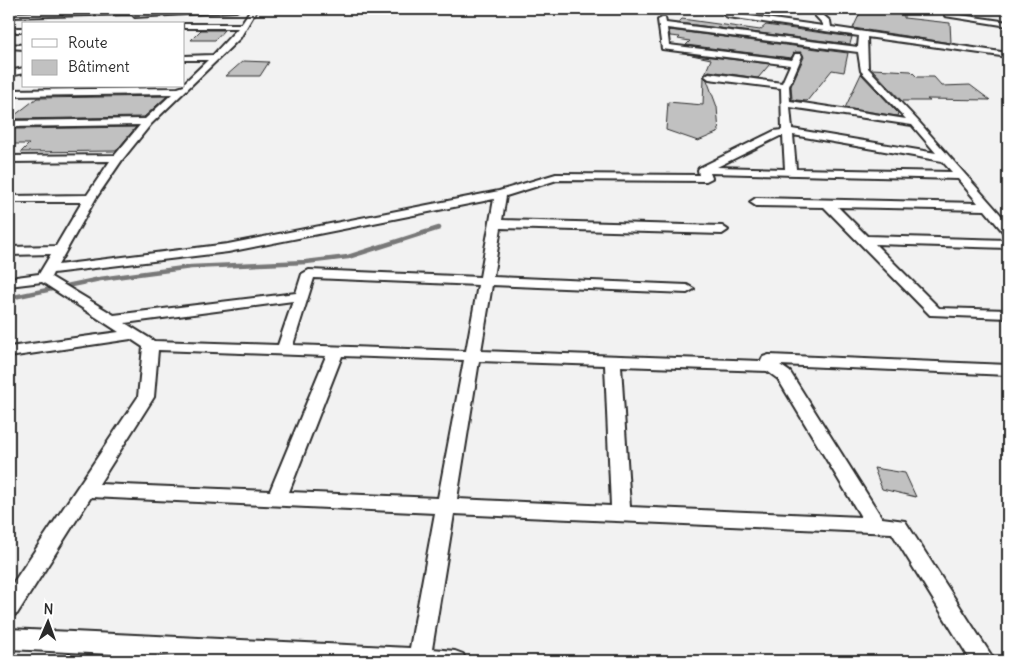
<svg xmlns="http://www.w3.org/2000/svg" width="1017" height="670" font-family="Delius,sans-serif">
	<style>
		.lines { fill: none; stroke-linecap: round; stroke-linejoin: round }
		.stream { stroke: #787878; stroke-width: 4.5 }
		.building { fill: #c1c1c1; stroke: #2b2b2b }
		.street-casing { stroke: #2b2b2b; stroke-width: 4 }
		.street { fill: #fff; fill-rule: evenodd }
	</style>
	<rect width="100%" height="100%" fill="#f2f2f2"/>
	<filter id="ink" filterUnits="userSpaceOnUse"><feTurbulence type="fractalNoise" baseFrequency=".02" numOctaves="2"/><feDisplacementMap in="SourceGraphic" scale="10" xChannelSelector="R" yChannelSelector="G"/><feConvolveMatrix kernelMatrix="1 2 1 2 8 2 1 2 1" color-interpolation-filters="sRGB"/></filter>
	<g filter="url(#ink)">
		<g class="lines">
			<!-- stream -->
			<path class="stream" d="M9,298L100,279L191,267L306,262L348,257L439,228"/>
		</g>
		<!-- building -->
		<g class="building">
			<path d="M862,9L904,15V18L950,23L951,43L853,28Z"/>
			<path d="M682,19L760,30L766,25L852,37L850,44L678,23Z"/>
			<path d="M201,30H224L215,40H191Z"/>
			<path d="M669,30L848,53L844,72L832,70L807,101L796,100L792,99L791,86L804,57L801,52H795L791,58L686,45L690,41L678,39L680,37L670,36Z"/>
			<path d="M687,54L770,64L758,78L709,71L705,74L711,59Z"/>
			<path d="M243,61L269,62L260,76H226Z"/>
			<path d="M872,69L911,71L917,77H934L942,86L970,85L990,100L927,99L930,101H902Z"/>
			<path d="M861,74L898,113L897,116L845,108Z"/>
			<path d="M704,77L707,80L717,107L719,132L698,141L666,130L668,102L703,105Z"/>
			<path d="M167,96L144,117L10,119L37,98Z"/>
			<path d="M136,127L116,151L21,152L29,144H9V134L15,129Z"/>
			<path d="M874,468L905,473L916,497L882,489Z"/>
		</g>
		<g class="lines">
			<defs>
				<g id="street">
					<path d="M205,9H239L236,11L135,17L132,14L9,17V13L139,10L142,12Z"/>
					<path d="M251,9H257L240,38L151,124L122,160L96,198L58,265L228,244L499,191L556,174L699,175L698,170L699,168L774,131L782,130L781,88L709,79L705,76L709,73L782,83L790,65L662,49L658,20L662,18H665L666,23L858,47L859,36L728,17L724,15L728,13L823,26V24L809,9H816L830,21L831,27L1008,53V57L867,37L868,68L918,121L1008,223V234L1004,233L985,210L838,207L867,236L1008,240V248L875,244L939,308L1008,310V318L930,315L824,207L756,206L750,202L756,198L978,203L958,179L710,173L712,178L706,181L557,180L506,196L502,220L722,226L728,230L722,234L501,228L493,277L687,285L694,289L687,293L492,285L481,351L761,361L763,357L769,355L1008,365V375L780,365L790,372L882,518L905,521L995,661H971L892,533L454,514L432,649L455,651L463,654L466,661H252L9,649V629L410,648L435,513L91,497L17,614L9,616V589L138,397L143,347L131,339L9,357V347L119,332L42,282L9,286V278L39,274L51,254L9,255V247L56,246L82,202H9V196L87,195L110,161L9,162V156L115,155L140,125L9,127V121L145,119L172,94L9,96V90L178,88L184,86V83L208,60H184V56L213,55L238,28H184V24H241ZM667,28L858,52L861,71L906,119L790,101L789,86L802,56L801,54H795L792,60L669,45ZM790,107L912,125L936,153L792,129ZM793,135L942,161L952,172L796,169ZM780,136H783L785,169L717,167ZM494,199L480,277L309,270L302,274L296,293L114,315L51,277L53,273L228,252ZM314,278L478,285L466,351L293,345ZM293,301L278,345L154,341L125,323ZM158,350L326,356L270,491L99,484L154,397ZM342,356L464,360L438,498L289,492ZM479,361L605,365L611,506L457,499ZM621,366L767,371L778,379L861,517L630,507Z"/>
					<path d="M947,13L1008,22V26L945,16V14Z"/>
					<rect x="9" y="28" width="15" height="4"/>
					<path d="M9,44L24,45V49L9,48Z"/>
					<path d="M24,68V73L9,76V71Z"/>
				</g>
			</defs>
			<!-- street casing -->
			<use href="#street" class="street-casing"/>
			<!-- street -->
			<use href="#street" class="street"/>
		</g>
	</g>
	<!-- margin -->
	<rect width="1017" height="670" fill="none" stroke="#fff" stroke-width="30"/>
	<rect x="15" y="15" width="987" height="640" fill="none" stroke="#2b2b2b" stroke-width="2" filter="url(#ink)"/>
	<!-- legend -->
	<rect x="22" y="22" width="162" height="65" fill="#ffffff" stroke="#aaaaaa"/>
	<rect x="32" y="39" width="25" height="8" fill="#ffffff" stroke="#aaaaaa"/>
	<text x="68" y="48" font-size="15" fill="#2b2b2b">Route</text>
	<rect x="32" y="60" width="25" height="15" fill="#c1c1c1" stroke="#aaaaaa"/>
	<text x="68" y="72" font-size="15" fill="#2b2b2b">Bâtiment</text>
	<!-- north arrow -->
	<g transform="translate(48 622) rotate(2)" stroke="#ffffff" stroke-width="4" paint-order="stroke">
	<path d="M0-4L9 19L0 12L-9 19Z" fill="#2b2b2b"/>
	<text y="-8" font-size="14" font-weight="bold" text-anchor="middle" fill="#2b2b2b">N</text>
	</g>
</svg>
